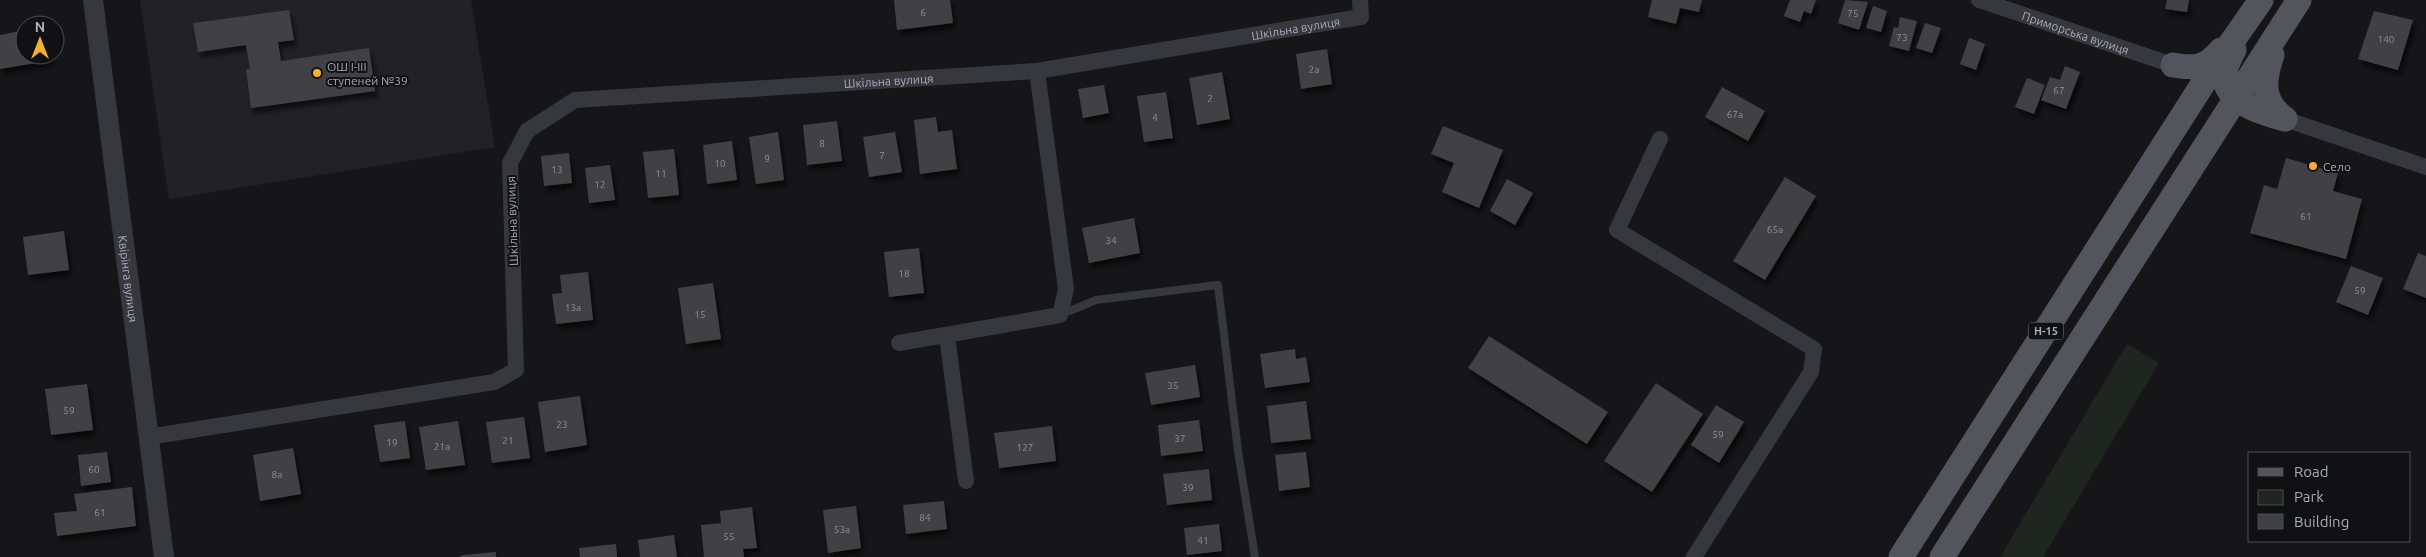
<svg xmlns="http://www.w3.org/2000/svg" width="2426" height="557" font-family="Ubuntu,sans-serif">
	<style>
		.built { fill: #222225 }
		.green { fill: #1e261f }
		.building { fill: #404145; filter: url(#shadow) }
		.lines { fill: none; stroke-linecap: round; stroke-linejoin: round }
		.service { stroke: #37383d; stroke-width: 8 }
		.minor { stroke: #37383d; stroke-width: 16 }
		.tertiary { stroke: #37383d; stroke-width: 20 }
		.primary { stroke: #53555c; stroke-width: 25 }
		.poi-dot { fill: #f2b134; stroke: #111113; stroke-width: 2 }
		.labels { text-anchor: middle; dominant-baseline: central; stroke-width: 4; stroke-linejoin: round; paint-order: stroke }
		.number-label { font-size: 10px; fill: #8e929b }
		.shield { fill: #111113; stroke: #7b7e86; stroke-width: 1 }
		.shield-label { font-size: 11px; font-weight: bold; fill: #a8adb8 }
		.street-label { font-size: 12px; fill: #a8adb8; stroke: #111113 }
		.poi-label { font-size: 12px; fill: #a8adb8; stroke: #111113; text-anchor: start }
	</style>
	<defs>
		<filter id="shadow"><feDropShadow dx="3" dy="5.5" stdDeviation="2.5" flood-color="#0009"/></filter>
	</defs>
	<rect width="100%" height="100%" fill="#161618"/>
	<!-- built -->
	<path class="built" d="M140,0H471L495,147L169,199Z"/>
	<!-- green -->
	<path class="green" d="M2127,344L2159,363L2043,557H2000Z"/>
	<!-- building -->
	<g class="building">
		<path d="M894,0H950L953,23L897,30Z"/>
		<path d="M1652,0H1702L1699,12L1680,8L1676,24L1648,17Z"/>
		<path d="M1790,0H1816L1811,14L1804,11L1800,22L1784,16Z"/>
		<path d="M1845,0L1868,2L1859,30L1838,23Z"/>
		<path d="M2167,0H2189L2187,12L2165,9Z"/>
		<path d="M1873,6L1887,11L1881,32L1866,28Z"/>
		<path d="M289,10L294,40L278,42L281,61L369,48L375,91L251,108L246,69H250L246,45L198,52L193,23Z"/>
		<path d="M2374,11L2413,20L2398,70L2358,59Z"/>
		<path d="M1900,17L1917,21L1909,51L1889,46L1894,27L1898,28Z"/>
		<path d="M1925,23L1941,28L1932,53L1916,48Z"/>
		<path d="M25,30V55H52L53,60L0,69V35Z"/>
		<path d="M1969,38L1985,44L1976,70L1960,64Z"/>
		<path d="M1327,49L1332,84L1301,89L1296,54Z"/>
		<path d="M2065,66L2080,72L2066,109L2041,100L2050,77L2060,80Z"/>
		<path d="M1222,72L1230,119L1197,125L1189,78Z"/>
		<path d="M2027,78L2045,85L2034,114L2015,107Z"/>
		<path d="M1104,85L1109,113L1083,118L1078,89Z"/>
		<path d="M1722,87L1765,111L1748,141L1705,117Z"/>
		<path d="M1166,92L1173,138L1144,142L1137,96Z"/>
		<path d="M936,117L938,132L952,130L957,169L920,174L914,120Z"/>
		<path d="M837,121L842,161L807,165L803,125Z"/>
		<path d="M1443,126L1503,150L1479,208L1442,192L1454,163L1431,154Z"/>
		<path d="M778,132L784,180L756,184L749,137Z"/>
		<path d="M895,132L902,172L869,177L863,137Z"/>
		<path d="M732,141L737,180L707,184L703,145Z"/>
		<path d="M674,149L679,195L648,198L643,152Z"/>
		<path d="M569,153L572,183L544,186L541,156Z"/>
		<path d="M2286,158L2338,173L2333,191L2362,199L2346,259L2250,233L2264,185L2277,189Z"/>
		<path d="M610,165L615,200L589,203L585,168Z"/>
		<path d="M1785,177L1816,196L1765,280L1733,261Z"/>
		<path d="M1507,179L1533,193L1515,225L1490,211Z"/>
		<path d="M1134,218L1140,253L1089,263L1082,228Z"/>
		<path d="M64,231L69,270L28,275L23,237Z"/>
		<path d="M919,248L924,293L889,297L884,252Z"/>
		<path d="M2418,253L2426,256V298L2403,289Z"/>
		<path d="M2351,266L2383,278L2368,315L2336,302Z"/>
		<path d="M588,272L593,320L556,324L552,294L562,293L560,275Z"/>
		<path d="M713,283L721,339L686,344L678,288Z"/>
		<path d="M1489,336L1608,412L1587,444L1468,368Z"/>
		<path d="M1295,349L1296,359L1306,357L1310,382L1265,388L1260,354Z"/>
		<path d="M1195,365L1200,397L1151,405L1145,373Z"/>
		<path d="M1656,383L1703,414L1652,492L1604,461Z"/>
		<path d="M87,384L93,430L51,435L45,389Z"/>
		<path d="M580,396L587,445L545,452L538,402Z"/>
		<path d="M1306,401L1311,439L1271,443L1267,406Z"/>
		<path d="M1716,405L1744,422L1719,463L1691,445Z"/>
		<path d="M524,417L530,458L492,463L486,422Z"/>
		<path d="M1199,420L1203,451L1161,456L1158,425Z"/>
		<path d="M405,421L410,458L380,462L374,425Z"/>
		<path d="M458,421L465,465L426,470L419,427Z"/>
		<path d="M1052,426L1056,461L999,468L994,433Z"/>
		<path d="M293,448L301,494L260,501L253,455Z"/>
		<path d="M107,452L111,482L81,486L78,455Z"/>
		<path d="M1306,452L1310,487L1279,491L1275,455Z"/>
		<path d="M1209,469L1212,500L1167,505L1163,474Z"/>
		<path d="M132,487L136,526L57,536L54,513L77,511L74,494Z"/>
		<path d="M944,501L947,529L906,534L903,505Z"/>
		<path d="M856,506L861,548L828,553L823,510Z"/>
		<path d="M752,507L757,548L743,549L744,557H704L701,525L721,523L720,511Z"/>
		<path d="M1219,524L1222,551L1187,555L1184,528Z"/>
		<path d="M674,535L677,557H640L638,540Z"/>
		<path d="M616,544L617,557H580L579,548Z"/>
		<path d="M496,552V557H459L463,555Z"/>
	</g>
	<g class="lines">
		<!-- service -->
		<path class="service" d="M1060,315L1096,300L1218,285L1238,451L1255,557"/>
		<!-- minor -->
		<g class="minor">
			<path id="s1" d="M1979,0L2173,65"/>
			<path d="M2285,119L2426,167"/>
			<path d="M1660,139L1617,230L1814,349L1811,372L1694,557"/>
			<path d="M947,336L966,481"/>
			<path d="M899,343L1060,315L1066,289L1037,71"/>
			<path id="s2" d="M148,437L494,382L516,370L510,163L527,131L575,100L1037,71L1361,17L1360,0"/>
		</g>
		<!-- tertiary -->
		<path class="tertiary" id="s3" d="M93,0L164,557"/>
		<!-- primary -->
		<g class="primary">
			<path d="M2234,50C2229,60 2221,73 2226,84C2233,105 2267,114 2285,119"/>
			<path d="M2272,55C2263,81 2261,101 2285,119"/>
			<path d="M2173,65C2196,69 2205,68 2221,50"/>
			<path d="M1901,557L2206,79L2261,0"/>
			<path d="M1942,557L2299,0"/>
		</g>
	</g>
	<!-- markers -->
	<g class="poi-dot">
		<circle cx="317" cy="73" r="5"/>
		<circle cx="2313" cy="166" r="5"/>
	</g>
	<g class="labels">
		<!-- number labels -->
		<g class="number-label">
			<text x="923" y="12">6</text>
			<text x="1853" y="13">75</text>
			<text x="1902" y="37">73</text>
			<text x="2386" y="39">140</text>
			<text x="1314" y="69">2а</text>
			<text x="2059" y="90">67</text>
			<text x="1210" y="98">2</text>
			<text x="1735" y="114">67а</text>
			<text x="1155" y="117">4</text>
			<text x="822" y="143">8</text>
			<text x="882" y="155">7</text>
			<text x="767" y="158">9</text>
			<text x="720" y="163">10</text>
			<text x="557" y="169">13</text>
			<text x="661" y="173">11</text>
			<text x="600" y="184">12</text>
			<text x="2306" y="216">61</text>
			<text x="1775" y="229">65а</text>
			<text x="1111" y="240">34</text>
			<text x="904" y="273">18</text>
			<text x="2360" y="290">59</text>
			<text x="573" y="307">13а</text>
			<text x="700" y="314">15</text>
			<text x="1173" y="385">35</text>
			<text x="69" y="410">59</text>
			<text x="562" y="424">23</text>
			<text x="1718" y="434">59</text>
			<text x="1180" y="438">37</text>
			<text x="508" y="440">21</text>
			<text x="392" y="442">19</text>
			<text x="442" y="446">21а</text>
			<text x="1025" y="447">127</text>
			<text x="94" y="469">60</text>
			<text x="277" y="474">8а</text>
			<text x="1188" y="487">39</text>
			<text x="100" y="512">61</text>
			<text x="925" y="517">84</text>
			<text x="842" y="529">53а</text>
			<text x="729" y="536">55</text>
			<text x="1203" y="540">41</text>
		</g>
		<!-- shield labels -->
		<rect class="shield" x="2028.5" y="322.5" width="35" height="17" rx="4"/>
		<g class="shield-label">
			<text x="2046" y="331">Н-15</text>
		</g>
		<!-- street labels -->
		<g class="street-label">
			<text stroke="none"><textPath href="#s2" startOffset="1401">Шкільна вулиця</textPath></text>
			<text stroke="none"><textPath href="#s1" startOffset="102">Приморська вулиця</textPath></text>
			<text stroke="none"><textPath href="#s2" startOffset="990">Шкільна вулиця</textPath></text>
			<text transform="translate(512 221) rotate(-92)">Шкільна вулиця</text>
			<text stroke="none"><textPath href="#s3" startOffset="281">Квірінга вулиця</textPath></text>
		</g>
		<!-- poi labels -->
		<g class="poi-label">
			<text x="327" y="66">ОШ I-III<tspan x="327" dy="14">ступеней №39</tspan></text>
			<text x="2323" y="166">Село</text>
		</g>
	</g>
	<!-- legend -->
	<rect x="2248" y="452" width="162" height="90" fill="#111113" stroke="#4d4f55"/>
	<rect x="2258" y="468" width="25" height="8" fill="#53555c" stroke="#4d4f55"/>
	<text x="2294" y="477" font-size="15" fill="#a8adb8">Road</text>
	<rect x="2258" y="490" width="25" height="15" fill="#1e261f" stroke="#4d4f55"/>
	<text x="2294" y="502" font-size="15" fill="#a8adb8">Park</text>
	<rect x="2258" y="514" width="25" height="15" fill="#404145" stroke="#4d4f55"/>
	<text x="2294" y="527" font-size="15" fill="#a8adb8">Building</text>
	<!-- north arrow -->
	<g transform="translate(40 40)"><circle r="24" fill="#111113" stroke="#4d4f55"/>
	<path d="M0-4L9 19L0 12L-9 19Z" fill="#f2b134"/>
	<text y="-8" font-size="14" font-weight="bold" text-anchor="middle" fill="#a8adb8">N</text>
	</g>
</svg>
